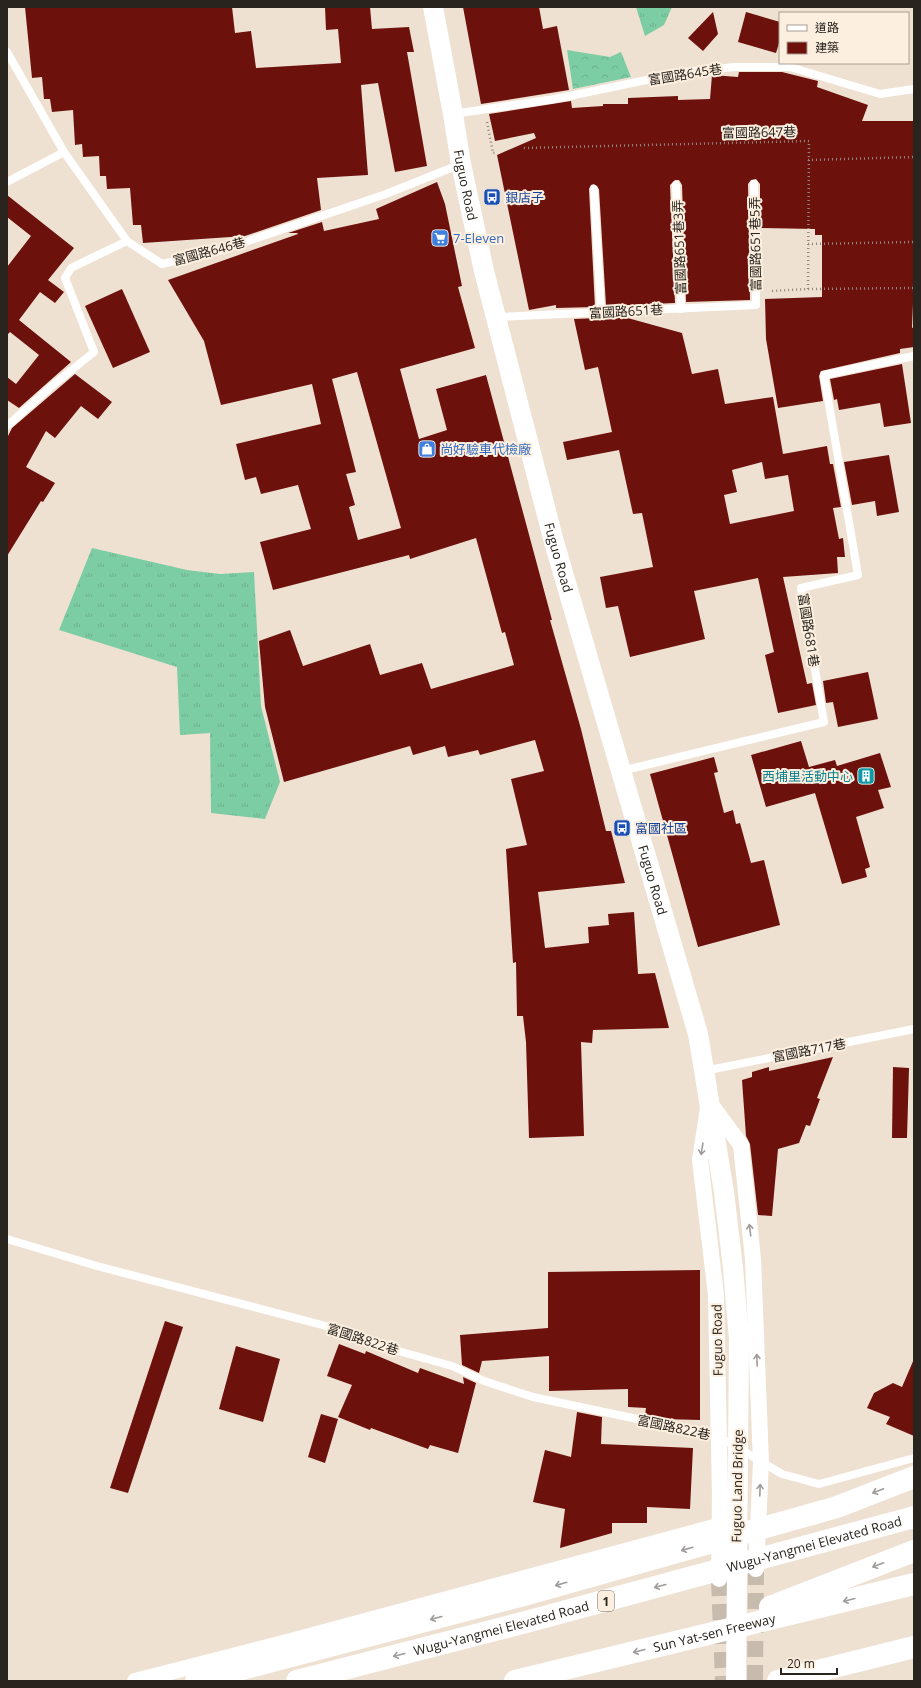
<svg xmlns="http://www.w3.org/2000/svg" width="921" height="1688" font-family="'Open Sans','Noto Sans TC',sans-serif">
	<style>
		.grass { fill: url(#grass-tufts) }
		.forest { fill: url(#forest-crowns) }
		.building { fill: #6d110d; fill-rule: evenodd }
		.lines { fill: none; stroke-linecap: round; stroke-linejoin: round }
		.minor-tunnel { stroke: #c7bbae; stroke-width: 16; stroke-dasharray: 16 8; stroke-linecap: butt }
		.path { stroke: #91877c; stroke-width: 2.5; stroke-dasharray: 1 3; stroke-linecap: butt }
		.service { stroke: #fff; stroke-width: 8 }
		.minor { stroke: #fff; stroke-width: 16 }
		.tertiary { stroke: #fff; stroke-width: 20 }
		.motorway { stroke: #fff; stroke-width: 22 }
		.oneway { stroke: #9f9c9a }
		.labels { text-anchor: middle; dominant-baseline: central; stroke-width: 4; stroke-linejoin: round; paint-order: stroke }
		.shield { fill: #fcefdf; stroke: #686158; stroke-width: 1 }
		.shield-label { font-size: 12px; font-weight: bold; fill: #29241e }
		.street-label { font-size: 13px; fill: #29241e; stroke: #fcefdf }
		.transit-label { font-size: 13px; fill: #164399; stroke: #fcefdf; text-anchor: start }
		.shop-label { font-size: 13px; fill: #366cbe; stroke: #fcefdf; text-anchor: start }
		.culture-label { font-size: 13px; fill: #0d838f; stroke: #fcefdf; text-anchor: end }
	</style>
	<defs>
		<pattern id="grass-tufts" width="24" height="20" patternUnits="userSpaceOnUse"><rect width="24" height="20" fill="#7dcda4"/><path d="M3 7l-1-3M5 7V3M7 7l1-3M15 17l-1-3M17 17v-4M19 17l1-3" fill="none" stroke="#6cb08d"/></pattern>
		<pattern id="forest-crowns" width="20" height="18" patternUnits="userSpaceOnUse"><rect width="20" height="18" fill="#7dcda4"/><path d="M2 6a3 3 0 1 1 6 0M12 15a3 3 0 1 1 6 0" fill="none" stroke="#6cb08d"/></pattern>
	</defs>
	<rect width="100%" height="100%" fill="#efe1d2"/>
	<!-- grass -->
	<g class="grass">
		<path d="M636,7H672L664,25L645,36Z"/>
		<path d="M92,548L187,570L220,574L254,572L261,706L280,782L265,819L211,813L210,733L180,735L177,667L59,630Z"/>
	</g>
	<!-- forest -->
	<path class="forest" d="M567,50L610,57L621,52L631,77L573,89Z"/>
	<!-- building -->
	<g class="building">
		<path d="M25,7H232L235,33L251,31L256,68L341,63L338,29L326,30L325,7H370L372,29L409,27L414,52H407L427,166L395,172L378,83L361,85L368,175L317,178L321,210L245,236L143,243L141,225H133L130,188L107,189L106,176H100L99,156L83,157L82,144L75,145L73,110L52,112L50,99H44L42,77L32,78Z"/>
		<path d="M463,7H539L543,29L557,26L569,90L481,104Z"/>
		<path d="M713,12L718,34L703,51L688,38Z"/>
		<path d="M746,12L780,22V40L776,53L738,42Z"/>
		<path d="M739,72H782L818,81L817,87L868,105L862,121H914V280L912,328L914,327V347L900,349V353L821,371L819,376L823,401L778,408L766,339L765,299L822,297V235H815V229L760,228V184L756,179L751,180L748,184L750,300L686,302L682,185L679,180H675L670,185L675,303L606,306L599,189L594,184L591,185L589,189L595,307L556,308V305L529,310L497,155L536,138L534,133L495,141L489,114L571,101L572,108L603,106V104H628V98L678,96V100L710,99L712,75L738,77Z"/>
		<path d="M437,182L445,204L462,286L458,287L475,348L400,369L419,439L447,430L436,389L486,375L552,620H550L581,729L606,831H611L625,883L538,892L545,948L589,943L588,927L609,925L608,914L634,912L638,974L655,973L669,1028L593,1030L592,1043L581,1042L584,1136L529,1138L526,1042L523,1016H517L516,962L513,963L506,849L527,845L511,779L544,771L535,740L480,755L478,750L448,757L445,746L413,755L410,746L284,782L265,707L259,641L290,630L303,666L370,644L380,675L422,663L431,689L514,665L505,632L502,633L476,538L410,559L409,555L273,590L260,542L311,529L298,485L261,494L256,477L245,480L236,444L321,424L312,384L221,405L204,341L168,280L298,234L297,233H288L322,222L324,231L379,219L376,209ZM357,372L401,528L358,540L349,507L355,505L346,474L356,472L332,379Z"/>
		<path d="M7,195L74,248L48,280L64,292L55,303L40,292L19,320L71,362L19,408L7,400V377L16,384L39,355L10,332L7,335V267L31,236L7,217Z"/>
		<path d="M122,289L150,352L113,368L85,306Z"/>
		<path d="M624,317L682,333L692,374L718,369L725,404L773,397L783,454L827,446L830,464H833L841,507L833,508L839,539L843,538L845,557H837L838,573L783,577L807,684L812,683L816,705L778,713L765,655L774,652L758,578L694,591L705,639L630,657L618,606L606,608L600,577L653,567L642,513L633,514L619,450L567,460L563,442L612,432L598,367L585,370L574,319ZM762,462L765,479L788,475L794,511L730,524L724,495L737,492L732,470Z"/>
		<path d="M902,364L911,423L884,427L880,403L839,410L837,399L834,400L830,379Z"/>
		<path d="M75,374L112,402L98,419L81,406L55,438L46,431L26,467L55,483L43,502L41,501L7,556V438L12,428Z"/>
		<path d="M889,455L899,512L877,516L875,501L852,505L844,462Z"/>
		<path d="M868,672L878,719L838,727L833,702L826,703L823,681Z"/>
		<path d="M801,741L809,767L835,760L837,766L880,753L891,787L878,790L884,808L856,817L870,867L865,869L867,877L842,884L815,793L766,807L751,755Z"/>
		<path d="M714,757L718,772L714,773L724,813L733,810L736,824L740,823L751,863L764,860L780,925L698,947L650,774Z"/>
		<path d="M833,1057L817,1098L820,1099L810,1126L806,1125L799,1143L778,1149L772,1216L758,1215L750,1144L746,1136L742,1080L752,1077V1072L769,1067V1071Z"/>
		<path d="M893,1067L909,1068L907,1138H892Z"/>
		<path d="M700,1270V1420L662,1419L645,1415L646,1408L628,1407V1389L549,1391V1356L482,1361L479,1373L462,1365L460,1335L548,1328V1272Z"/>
		<path d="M165,1321L183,1327L128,1493L110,1488Z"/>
		<path d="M339,1344L365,1354L366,1351L418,1373L420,1368L464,1384L463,1377L476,1383L458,1453L430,1445L428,1449L371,1428L370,1430L338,1417L352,1385L327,1376Z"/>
		<path d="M236,1346L280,1359L263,1422L219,1409Z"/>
		<path d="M914,1359V1436L886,1424L890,1417L867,1408L874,1393L893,1383L902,1387Z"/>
		<path d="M577,1412L602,1417L601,1444L693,1448L690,1509L647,1507V1523H612V1533L560,1548L565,1509L533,1502L545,1450L571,1457Z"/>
		<path d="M321,1414L338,1419L325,1463L308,1457Z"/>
	</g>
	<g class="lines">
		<!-- minor-tunnel -->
		<g class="minor-tunnel">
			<path d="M719,1580L723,1681"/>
			<path d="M755,1681L756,1571"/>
		</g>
		<!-- path -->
		<g class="path">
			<path d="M487,122L493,153L497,152"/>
			<path d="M524,148L809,141L808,289L771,291"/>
			<path d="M808,160L914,157"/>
			<path d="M808,244L914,242"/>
			<path d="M808,289L914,288"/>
		</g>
		<!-- service -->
		<g class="service">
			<path d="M7,52L64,152L127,241L162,264L222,250L386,194L461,164"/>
			<path d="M453,114L555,99L685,72L735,67H790L880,94L914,89"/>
			<path d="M7,182L64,152"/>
			<path d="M676,185L681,309"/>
			<path d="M594,189L601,312"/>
			<path d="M497,317L756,305L754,184"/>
			<path d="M7,426L53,385L94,352L65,278L71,268L127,241"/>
			<path d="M621,771L824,722L801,588L858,575L824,375L914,356"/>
			<path d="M704,1071L914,1029"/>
			<path d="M7,1239L97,1266L326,1326L373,1344L452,1366L484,1381L533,1397L718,1436L782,1474L819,1484L914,1458"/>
		</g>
		<!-- minor -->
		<g class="minor">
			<path d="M719,1579L720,1494L716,1295L700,1160L709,1102L741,1145L753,1259L761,1462L756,1569"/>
			<path d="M135,1681L291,1641L729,1523"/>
		</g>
		<!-- tertiary -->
		<path class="tertiary" id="s1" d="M433,7L453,114L461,164L484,271L554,542L698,1034L724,1192L733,1268L739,1339L736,1681"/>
		<!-- motorway -->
		<g class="motorway">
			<path d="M770,1607L914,1551"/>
			<path d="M196,1681L520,1596L837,1507L914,1477"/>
			<path id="s2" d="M297,1681L526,1622L914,1517"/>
			<path id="s3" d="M515,1681L914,1584"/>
			<path d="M778,1681L914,1647"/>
		</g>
	</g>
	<!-- one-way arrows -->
	<defs><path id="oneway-shaft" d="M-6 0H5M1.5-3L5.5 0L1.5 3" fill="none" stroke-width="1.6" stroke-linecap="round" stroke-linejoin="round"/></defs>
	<g class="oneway">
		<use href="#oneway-shaft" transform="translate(702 1149) rotate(99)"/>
		<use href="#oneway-shaft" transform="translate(750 1230) rotate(-97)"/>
		<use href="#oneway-shaft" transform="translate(757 1360) rotate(-92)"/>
		<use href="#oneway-shaft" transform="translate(760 1490) rotate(-88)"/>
		<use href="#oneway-shaft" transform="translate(878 1491) rotate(159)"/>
		<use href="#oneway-shaft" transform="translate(687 1549) rotate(164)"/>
		<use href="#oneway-shaft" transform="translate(878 1565) rotate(159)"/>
		<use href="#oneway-shaft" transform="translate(561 1584) rotate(164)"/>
		<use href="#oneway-shaft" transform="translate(660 1586) rotate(165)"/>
		<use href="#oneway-shaft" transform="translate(849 1600) rotate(166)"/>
		<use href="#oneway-shaft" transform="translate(436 1618) rotate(165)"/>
		<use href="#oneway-shaft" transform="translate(639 1651) rotate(166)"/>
		<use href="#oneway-shaft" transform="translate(399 1655) rotate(166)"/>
	</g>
	<!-- icons -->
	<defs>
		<symbol id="bus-square" viewBox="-11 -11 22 22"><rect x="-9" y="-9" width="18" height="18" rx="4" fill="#1a4fb4" stroke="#fcefdf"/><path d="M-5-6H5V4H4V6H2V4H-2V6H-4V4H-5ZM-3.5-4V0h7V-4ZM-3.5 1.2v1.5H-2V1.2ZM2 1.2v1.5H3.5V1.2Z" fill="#fff"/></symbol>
		<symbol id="supermarket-square" viewBox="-11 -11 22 22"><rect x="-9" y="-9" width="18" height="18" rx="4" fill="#3f7fe0" stroke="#fcefdf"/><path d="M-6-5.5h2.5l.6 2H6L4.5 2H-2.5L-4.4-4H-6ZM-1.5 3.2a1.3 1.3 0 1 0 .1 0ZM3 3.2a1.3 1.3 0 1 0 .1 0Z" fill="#fff"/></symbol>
		<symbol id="shop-square" viewBox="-11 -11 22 22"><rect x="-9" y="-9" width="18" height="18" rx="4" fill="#3f7fe0" stroke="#fcefdf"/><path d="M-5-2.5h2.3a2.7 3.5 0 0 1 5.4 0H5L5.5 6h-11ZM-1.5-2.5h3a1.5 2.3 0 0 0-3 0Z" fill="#fff"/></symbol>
		<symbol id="building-square" viewBox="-11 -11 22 22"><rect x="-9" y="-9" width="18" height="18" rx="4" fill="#0f9aa8" stroke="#fcefdf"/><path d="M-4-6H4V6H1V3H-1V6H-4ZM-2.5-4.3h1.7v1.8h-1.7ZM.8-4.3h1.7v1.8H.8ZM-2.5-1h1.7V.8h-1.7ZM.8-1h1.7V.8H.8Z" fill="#fff"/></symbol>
	</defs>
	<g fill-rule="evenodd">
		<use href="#bus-square" x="482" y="187" width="20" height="20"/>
		<use href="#supermarket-square" x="430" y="228" width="20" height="20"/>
		<use href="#shop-square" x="417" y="439" width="20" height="20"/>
		<use href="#building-square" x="856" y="766" width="20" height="20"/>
		<use href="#bus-square" x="612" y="818" width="20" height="20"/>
	</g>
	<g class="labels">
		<!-- shield labels -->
		<rect class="shield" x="598" y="1591" width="16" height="20" rx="3"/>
		<g class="shield-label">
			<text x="606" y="1601">1</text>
		</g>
		<!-- street labels -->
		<g class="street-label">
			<text transform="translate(685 74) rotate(-9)">富國路645巷</text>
			<text transform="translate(759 132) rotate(-1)">富國路647巷</text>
			<text stroke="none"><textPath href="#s1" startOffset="181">Fuguo Road</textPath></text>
			<text transform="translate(755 244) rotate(-91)">富國路651巷5弄</text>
			<text transform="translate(679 247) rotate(-92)">富國路651巷3弄</text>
			<text transform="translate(209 251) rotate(-15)">富國路646巷</text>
			<text transform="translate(626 311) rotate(-3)">富國路651巷</text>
			<text stroke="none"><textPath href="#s1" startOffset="565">Fuguo Road</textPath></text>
			<text transform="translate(809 630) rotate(81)">富國路681巷</text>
			<text stroke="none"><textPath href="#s1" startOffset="901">Fuguo Road</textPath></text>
			<text transform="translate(809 1050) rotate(-11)">富國路717巷</text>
			<text transform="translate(363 1339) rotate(18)">富國路822巷</text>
			<text transform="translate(717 1340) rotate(-91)">Fuguo Road</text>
			<text transform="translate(674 1427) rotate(12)">富國路822巷</text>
			<text transform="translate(737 1486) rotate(-89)">Fuguo Land Bridge</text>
			<text stroke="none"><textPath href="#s2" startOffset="535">Wugu-Yangmei Elevated Road</textPath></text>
			<text stroke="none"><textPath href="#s2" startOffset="211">Wugu-Yangmei Elevated Road</textPath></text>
			<text stroke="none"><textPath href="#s3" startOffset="205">Sun Yat-sen Freeway</textPath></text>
		</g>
		<!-- transit labels -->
		<g class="transit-label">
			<text x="505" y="197">銀店子</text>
			<text x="635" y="828">富國社區</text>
		</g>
		<!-- shop labels -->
		<g class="shop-label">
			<text x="453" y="238">7-Eleven</text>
			<text x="440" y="449">尚好驗車代檢廠</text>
		</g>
		<!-- culture labels -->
		<g class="culture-label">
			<text x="853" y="776">西埔里活動中心</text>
		</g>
	</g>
	<!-- border -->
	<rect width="921" height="1688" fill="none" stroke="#29241e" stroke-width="16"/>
	<!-- legend -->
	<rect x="779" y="12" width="130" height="52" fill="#fcefdf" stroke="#a89e92"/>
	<rect x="787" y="25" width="20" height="6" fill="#ffffff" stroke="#a89e92"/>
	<text x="815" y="32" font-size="12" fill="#29241e">道路</text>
	<rect x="787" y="42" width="20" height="12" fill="#6d110d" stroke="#a89e92"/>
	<text x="815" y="52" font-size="12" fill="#29241e">建築</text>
	<!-- scale -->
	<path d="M781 1668v6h56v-6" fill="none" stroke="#29241e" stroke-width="2"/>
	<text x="787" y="1668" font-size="12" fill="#29241e" stroke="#fcefdf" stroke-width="3" paint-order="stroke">20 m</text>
</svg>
